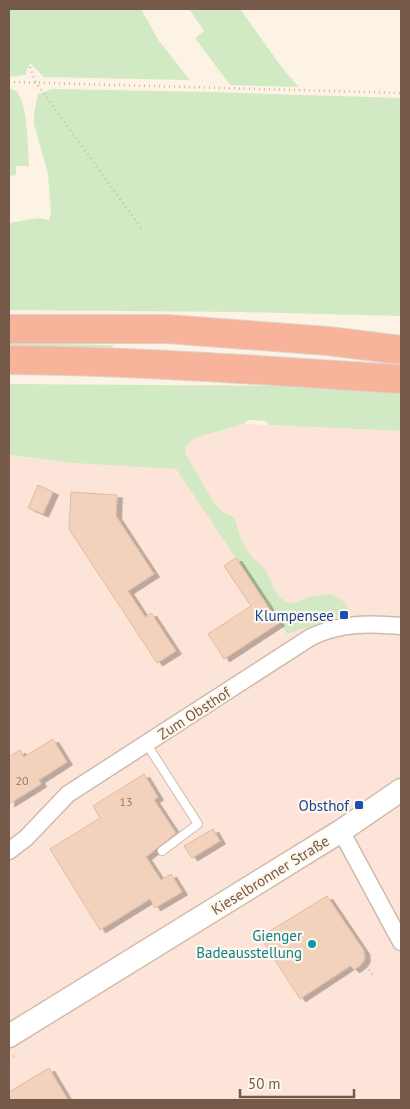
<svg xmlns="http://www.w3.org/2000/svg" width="410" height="1109" font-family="'PT Sans',sans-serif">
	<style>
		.commercial { fill: #fde4d8 }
		.green { fill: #d2eac3 }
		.building { fill: #f2d2bc; stroke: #e5b99c; filter: url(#shadow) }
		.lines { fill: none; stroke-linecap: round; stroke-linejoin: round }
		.lane-casing { stroke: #cebbab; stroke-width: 10 }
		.street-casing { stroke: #cebbab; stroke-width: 19 }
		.secondary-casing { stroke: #d3bdab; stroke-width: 25 }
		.highway-casing { stroke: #dbd4d0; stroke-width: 30 }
		.path { stroke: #d7b59f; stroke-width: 2.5; stroke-dasharray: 1 4; stroke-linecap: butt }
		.lane { stroke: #fff; stroke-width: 8 }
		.street { stroke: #fff; stroke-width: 16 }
		.secondary { stroke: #fff; stroke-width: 22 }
		.highway { stroke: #f7b49a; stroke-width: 28 }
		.transit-dot { fill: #1a4fb4; stroke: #fff7eb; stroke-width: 2 }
		.culture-dot { fill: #0f9aa8; stroke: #fff7eb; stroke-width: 2 }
		.labels { text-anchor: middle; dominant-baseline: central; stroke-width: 4.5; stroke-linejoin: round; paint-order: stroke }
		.number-label { font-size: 12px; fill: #947866 }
		.transit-label { font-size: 15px; fill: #164399; stroke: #fff7eb; text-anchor: end }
		.street-label { font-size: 15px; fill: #755a49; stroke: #fff7eb }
		.culture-label { font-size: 15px; fill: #0d838f; stroke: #fff7eb; text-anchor: end }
	</style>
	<defs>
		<filter id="shadow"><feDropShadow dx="5.5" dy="3" stdDeviation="0" flood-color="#0004"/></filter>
	</defs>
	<rect width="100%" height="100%" fill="#fcf3e4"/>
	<!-- commercial -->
	<path class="commercial" d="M244,424L401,431V1100H9V455L39,459L185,453L186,446L195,438Z"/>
	<!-- green -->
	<g class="green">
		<path d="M9,9H141L159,41L190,80L44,77L30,63L25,75L9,77Z"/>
		<path d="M189,9H240L283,69L299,87L230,85L195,38L204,31Z"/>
		<path d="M9,88C10,88 15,91 16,91C28,102 28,149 29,166H16V175L9,176Z"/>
		<path d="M53,89L209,92L401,98V316L240,312L9,310V223L38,218L49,220L51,212L48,174L34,124V113L38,94Z"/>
		<path d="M9,343L113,345L112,350H9Z"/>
		<path d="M9,384L280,386L401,389V431L268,425L267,421L248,420L244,424L195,438L186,446L185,453L213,501L221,511L235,518C238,532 243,546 252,557C256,561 260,564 264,568C275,584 271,595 291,604L309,597L331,594C340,598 350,604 348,614L287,634L176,469L74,463L9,455Z"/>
	</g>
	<!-- building -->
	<g class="building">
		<path d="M38,485L53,492L43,514L28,508Z"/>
		<path d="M71,492L117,495L116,516L154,574L128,591L145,617L151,613L176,651L157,663L69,529Z"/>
		<path d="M236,558L279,623L224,659L208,634L251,606L224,566Z"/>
		<path d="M53,739L67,762L39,780L41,784L9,804V757L20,750L24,757Z"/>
		<path d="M144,774L158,797L154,800L176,833L146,857L161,880L171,874L182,892L155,908L150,899L100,930L50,849L100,818L93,806Z"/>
		<path d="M213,829L220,841L192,858L184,846Z"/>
		<path d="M327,896L364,951L365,958L362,964L354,970L350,966L300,999L260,937Z"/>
		<path d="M49,1068L68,1100H9V1092Z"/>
	</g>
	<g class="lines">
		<defs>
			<path id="lane" d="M146,743L198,824L162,851"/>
			<g id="street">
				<path d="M341,831L401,942"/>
				<path d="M9,851L26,838L68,794L311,637C340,623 370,623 401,626"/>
			</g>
			<path id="secondary" d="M9,1036L341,831L401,790"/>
			<g id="highway">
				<path d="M9,329H167L328,341L401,350"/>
				<path d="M9,360C140,361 270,371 401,379"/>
			</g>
		</defs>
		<!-- lane casing -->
		<use href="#lane" class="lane-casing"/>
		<!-- street casing -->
		<use href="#street" class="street-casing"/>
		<!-- secondary casing -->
		<use href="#secondary" class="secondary-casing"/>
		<!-- highway casing -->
		<use href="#highway" class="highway-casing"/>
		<!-- path -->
		<g class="path">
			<path d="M30,67L36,83L142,229"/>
			<path d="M9,82L401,93"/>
			<path d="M364,961L374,977"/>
			<path d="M9,1059L18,1054"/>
		</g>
		<!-- lane -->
		<use href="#lane" class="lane"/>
		<!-- street -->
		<use href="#street" class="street"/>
		<!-- secondary -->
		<use href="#secondary" class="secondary"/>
		<!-- highway -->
		<use href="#highway" class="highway"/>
	</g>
	<!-- markers -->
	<g class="transit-dot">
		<rect x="339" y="610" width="10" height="10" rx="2.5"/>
		<rect x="354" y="800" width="10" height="10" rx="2.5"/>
	</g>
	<circle class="culture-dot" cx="312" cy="944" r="5"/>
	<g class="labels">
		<!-- number labels -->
		<g class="number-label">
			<text x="22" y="780">20</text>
			<text x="126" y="801">13</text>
		</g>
		<!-- transit labels -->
		<g class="transit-label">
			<text x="334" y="615">Klumpensee</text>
			<text x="349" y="805">Obsthof</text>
		</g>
		<!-- street labels -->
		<g class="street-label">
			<text transform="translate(194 713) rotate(-33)">Zum Obsthof</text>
			<text transform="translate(270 875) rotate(-32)">Kieselbronner Straße</text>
		</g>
		<!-- culture labels -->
		<g class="culture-label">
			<text x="302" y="935">Gienger<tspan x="302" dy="17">Badeausstellung</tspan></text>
		</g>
	</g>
	<!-- border -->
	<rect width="410" height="1109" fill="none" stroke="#755a49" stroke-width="20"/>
	<!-- scale -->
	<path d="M240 1089v8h114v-8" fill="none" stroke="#755a49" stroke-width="2.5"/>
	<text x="248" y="1089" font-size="15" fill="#755a49" stroke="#fff7eb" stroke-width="4" paint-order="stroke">50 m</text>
</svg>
